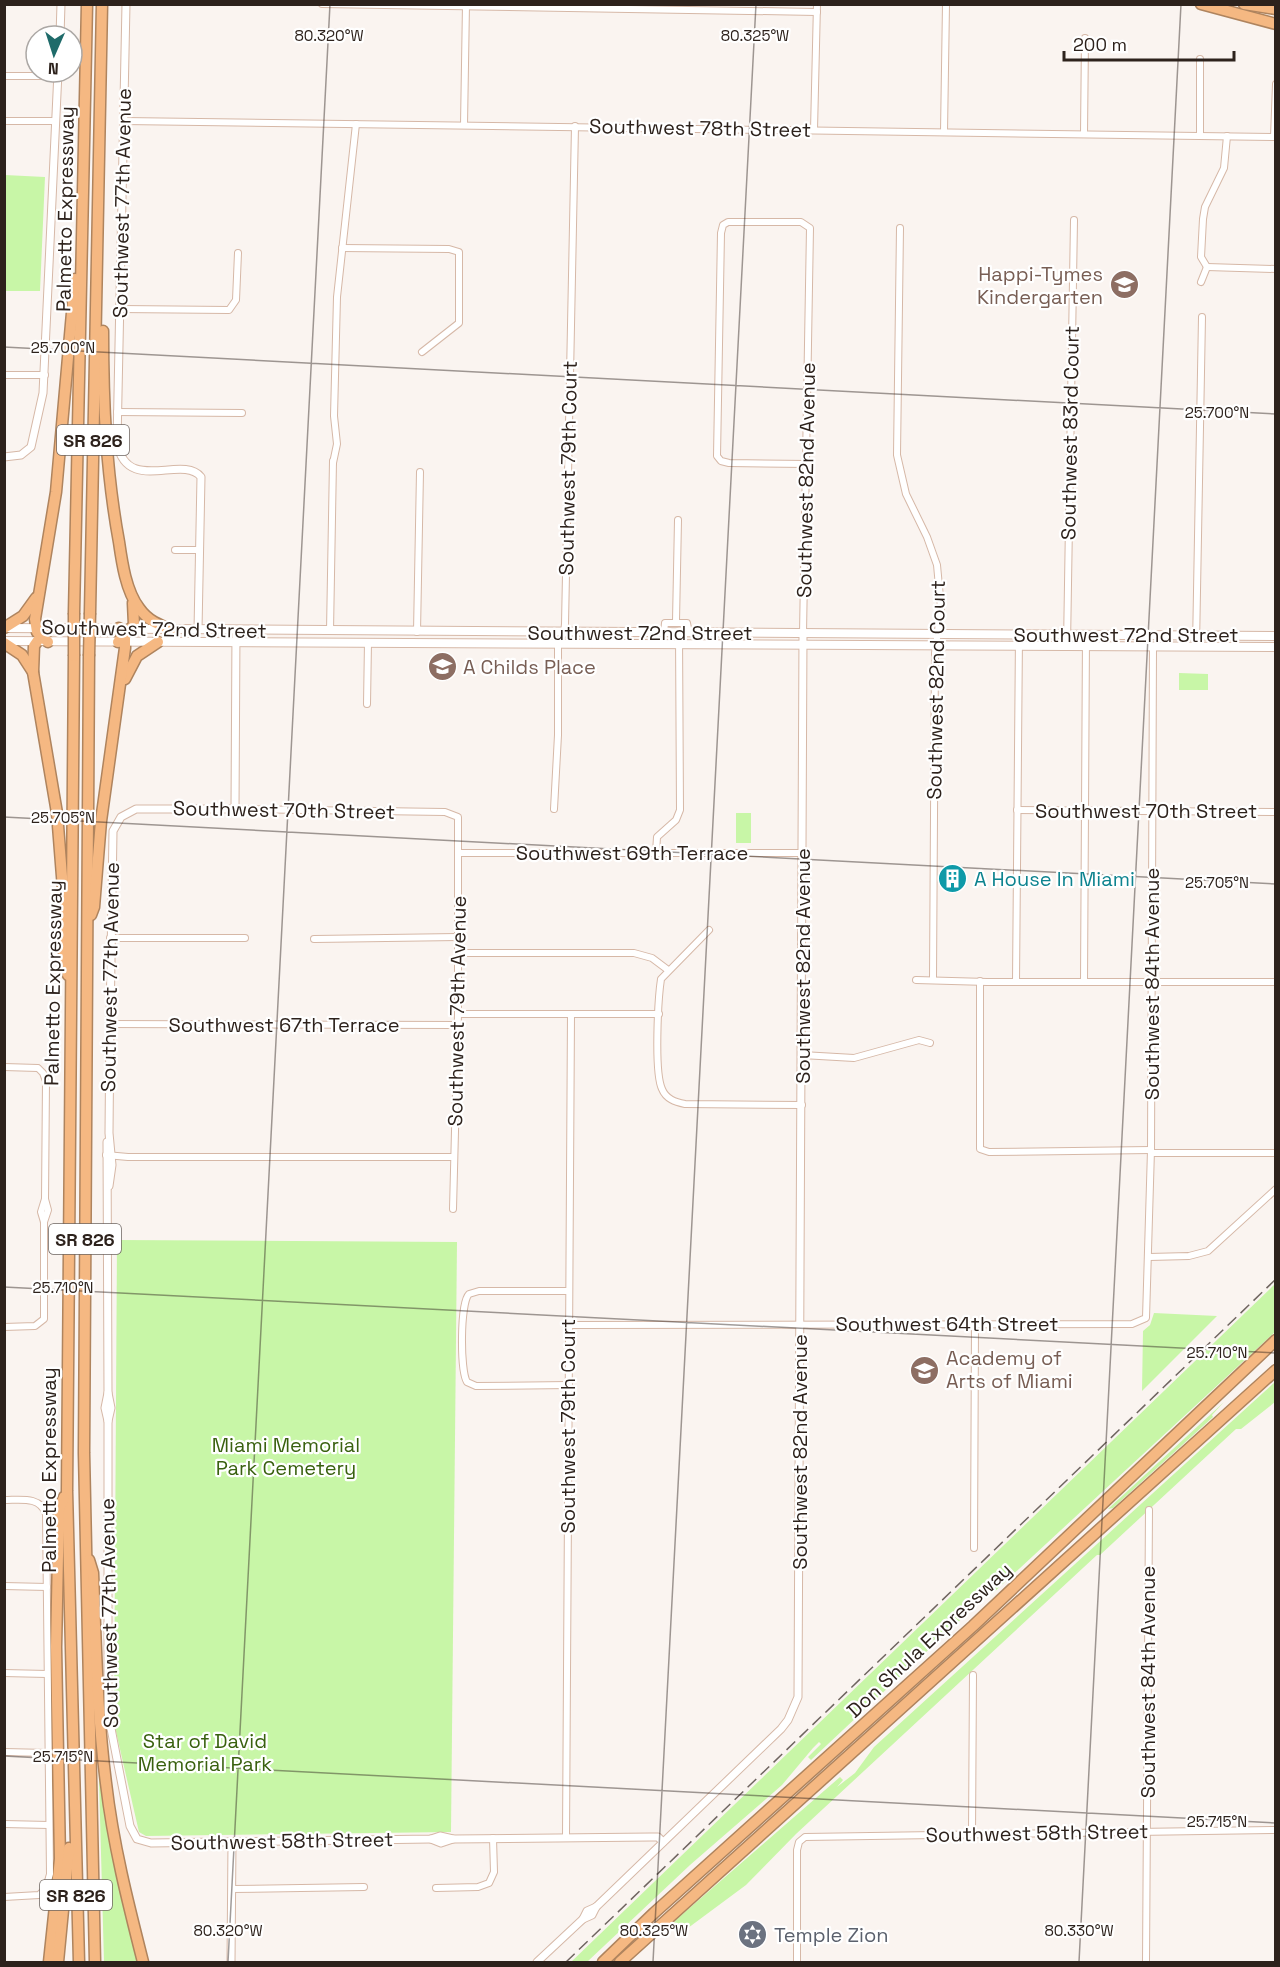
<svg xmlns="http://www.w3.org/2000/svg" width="1280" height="1967" font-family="'Space Grotesk',sans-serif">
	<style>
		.green { fill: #c8f6a7 }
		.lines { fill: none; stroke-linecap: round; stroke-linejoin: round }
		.minor-casing { stroke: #d6b8a7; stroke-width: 8 }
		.tertiary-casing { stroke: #d6b8a7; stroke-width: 9 }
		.secondary-casing { stroke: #d6b8a7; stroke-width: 10 }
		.motorway-casing { stroke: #af845e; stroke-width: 13 }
		.minor { stroke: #fff; stroke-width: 6 }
		.tertiary { stroke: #fff; stroke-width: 7 }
		.secondary { stroke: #fff; stroke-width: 8 }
		.motorway { stroke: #f5b882; stroke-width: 10 }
		.rail { stroke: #6f6560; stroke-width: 1.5; stroke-dasharray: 12 6; stroke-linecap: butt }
		.motorway-bridge-casing { stroke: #af845e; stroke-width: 13; stroke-linecap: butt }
		.motorway-bridge { stroke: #f5b882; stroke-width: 10 }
		.ticks { fill: none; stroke: #2d221c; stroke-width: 1.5; stroke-opacity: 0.45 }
		.labels { text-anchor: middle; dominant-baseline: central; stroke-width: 4.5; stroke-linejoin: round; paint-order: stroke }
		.shield { fill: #fff; stroke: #6c6460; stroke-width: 1.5 }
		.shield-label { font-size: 18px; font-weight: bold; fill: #2d221c }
		.street-label { font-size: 20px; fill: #2d221c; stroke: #fff }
		.education-label { font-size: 20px; fill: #785e54; stroke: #fff; text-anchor: start }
		.culture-label { font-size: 20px; fill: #0d838f; stroke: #fff; text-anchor: start }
		.park-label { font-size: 20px; fill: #39610f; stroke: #fff }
		.worship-label { font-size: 20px; fill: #5b616d; stroke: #fff; text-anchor: start }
		.ticks-label { font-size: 15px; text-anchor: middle; fill: #2d221c; stroke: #fff; stroke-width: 4.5; stroke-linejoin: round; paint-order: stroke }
	</style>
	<rect width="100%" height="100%" fill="#faf4f0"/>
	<!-- green -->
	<g class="green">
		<path d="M5,175L45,177L40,291H5Z"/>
		<path d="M1179,673L1208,674V690H1179Z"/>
		<rect x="736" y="813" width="15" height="30"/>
		<path d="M117,1240L457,1242L451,1832L146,1836L139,1832L114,1723Z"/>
		<path d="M1275,1284V1332L993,1593H989L811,1760L808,1757L821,1744L819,1742L813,1748L782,1785L690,1865L587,1962H571Z"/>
		<path d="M1154,1313L1217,1316L1142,1391L1143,1331L1150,1325Z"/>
		<path d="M1275,1382V1402L1241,1429H1236L1100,1555H1097L796,1834L746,1885L688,1928L670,1925L840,1777L843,1780L837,1787L855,1773L874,1747Z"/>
		<path d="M1224,1402L1212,1415L1213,1417L1113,1508L1108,1509Z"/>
		<path d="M98,1744L139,1962H104Z"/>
	</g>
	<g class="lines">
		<defs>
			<g id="minor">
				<path d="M322,4L817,12"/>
				<path d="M4,76H58"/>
				<path d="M4,121H56"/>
				<path d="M124,121L1276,137"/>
				<path d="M464,125L466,4"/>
				<path d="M814,130L817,4"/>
				<path d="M944,132L946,4"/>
				<path d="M1084,134L1085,38"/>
				<path d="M1200,135V59"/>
				<path d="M1274,137L1276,84"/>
				<path d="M900,228L897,455L906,494L927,537L937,565L941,608L935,653L933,979"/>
				<path d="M342,248L449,249L459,252V323L422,352"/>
				<path d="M1207,267L1201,257L1203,219L1205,207L1224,168L1227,136"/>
				<path d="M1207,267L1276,269"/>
				<path d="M1201,282L1207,267"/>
				<path d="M120,309L229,310L236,300L238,253"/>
				<path d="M4,375H45"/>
				<path d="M117,412L242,413"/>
				<path d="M333,463L337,444L334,416L337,297L356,124"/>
				<path d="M175,550H200"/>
				<path d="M676,621L678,520"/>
				<path d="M330,631L333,461"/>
				<path d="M417,632L420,472"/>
				<path d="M664,633L665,623H687L689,633"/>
				<path d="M803,634L810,228L801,222H728L723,225L721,233L717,456L721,461L729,463L807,464"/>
				<path d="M1067,645L1074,220"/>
				<path d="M1196,646L1202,317"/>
				<path d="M367,704L368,642"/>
				<path d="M235,809L445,812L458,817V1014L453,1209"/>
				<path d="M554,809L558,735V643L564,633L565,624L575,126"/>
				<path d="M1017,810L1276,812"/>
				<path d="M459,853H804"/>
				<path d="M656,853L657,837L676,820L680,810L679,633"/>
				<path d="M709,930L661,979C658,999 654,1072 662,1089C666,1099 675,1102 685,1104L802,1105"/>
				<path d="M110,938H245"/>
				<path d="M314,939L458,937"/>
				<path d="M459,953H634L652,958L668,970"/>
				<path d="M916,980L987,982H1276"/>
				<path d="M980,981V1149L989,1152L1151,1150"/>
				<path d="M1016,982L1019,635"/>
				<path d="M1084,982L1086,635"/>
				<path d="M458,1014H659"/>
				<path d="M110,1024L458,1025"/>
				<path d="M802,1055L854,1058L919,1040L930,1043"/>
				<path d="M4,1067L38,1068L43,1073L46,1081L45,1199L41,1212L44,1222V1319L35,1326L4,1327"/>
				<path d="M1151,1153H1276"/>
				<path d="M106,1155L128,1157H454"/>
				<path d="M44,1222L48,1210L45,1199"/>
				<path d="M1149,1257L1189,1256L1208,1251L1276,1189"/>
				<path d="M569,1325L1132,1324L1146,1318L1151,1150L1153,646"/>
				<path d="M569,1385L476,1386L467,1382C460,1370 460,1303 469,1294L479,1291H569"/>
				<path d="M4,1500C21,1500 40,1496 46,1514L50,1874L46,1888L39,1895L4,1897"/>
				<path d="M974,1548L975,1324"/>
				<path d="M4,1586L47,1587"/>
				<path d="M4,1673L47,1674"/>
				<path d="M4,1752L48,1753"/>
				<path d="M4,1824L49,1825"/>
				<path d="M972,1834L973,1675"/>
				<path d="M566,1838L571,1014"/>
				<path d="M436,1888L478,1887L489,1883L494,1872L493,1838"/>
				<path d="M232,1889L364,1887"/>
				<path d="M797,1962V1850L799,1842L805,1837L1276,1830"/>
				<path d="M1146,1962L1149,1510"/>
			</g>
			<g id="tertiary">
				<path d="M126,4L117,443C127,495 182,454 201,477L198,630"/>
				<path d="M60,36L61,4"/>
				<path d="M4,457L21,455L31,447L43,393L58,72"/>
				<path d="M107,1142L108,1393L105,1408L108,1421"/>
				<path d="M109,1186L112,1165L109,1133L110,1024L113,831L121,817L136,809H235L236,630"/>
				<path d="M108,1393L111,1408L108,1421V1713L130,1826L137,1839L151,1843L431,1839L440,1836L453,1839L651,1837H658L663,1842"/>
				<path d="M431,1839L441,1843L453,1839"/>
				<path d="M583,1919L587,1911L596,1907L781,1729L788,1720L798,1697L803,634"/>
				<path d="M231,1962L232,1842"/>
				<path d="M537,1962L583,1919L592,1915L596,1907"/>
			</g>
			<g id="secondary">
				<path d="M4,628L1276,636"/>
				<path d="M4,641L1276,647"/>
			</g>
			<g id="motorway">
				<path d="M1201,4L1276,24"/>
				<path d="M1244,4L1276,9"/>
				<path d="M103,331C103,403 106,471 119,542C122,563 126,591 139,608C148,621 159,625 173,630"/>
				<path d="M74,613L87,4"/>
				<path d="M90,613L102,4"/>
				<path d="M47,627L34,646L33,672L57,813L63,889L64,962L68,975"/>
				<path d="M4,628L23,616L36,598"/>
				<path d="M48,642L37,632L35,619L56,492L75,279"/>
				<path d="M118,642L134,625L133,603"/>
				<path d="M4,643L22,655L33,672"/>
				<path d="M74,656L67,1491L79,1962"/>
				<path d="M89,656L84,1453L95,1962"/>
				<path d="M125,679L137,656L158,642"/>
				<path d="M91,915L94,907L101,821L125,648V637L119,628"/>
				<path d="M89,1560L93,1573C96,1643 97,1714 106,1783C113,1844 128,1903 143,1962"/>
				<path d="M49,1962L60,1859L56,1647L59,1510L64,1497"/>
				<path d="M58,1962L69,1848"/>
				<path d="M603,1962L654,1913L973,1626L1276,1340"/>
				<path d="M620,1962L1276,1370"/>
			</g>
		</defs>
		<!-- minor casing -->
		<use href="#minor" class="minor-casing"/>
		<!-- tertiary casing -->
		<use href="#tertiary" class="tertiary-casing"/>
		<!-- secondary casing -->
		<use href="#secondary" class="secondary-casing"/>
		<!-- motorway casing -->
		<use href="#motorway" class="motorway-casing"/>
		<!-- minor -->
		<use href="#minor" class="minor"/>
		<!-- tertiary -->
		<use href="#tertiary" class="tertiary"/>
		<!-- secondary -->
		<use href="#secondary" class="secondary"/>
		<!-- motorway -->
		<use href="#motorway" class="motorway"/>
		<!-- rail -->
		<path class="rail" d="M566,1962L1276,1279"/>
		<defs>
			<g id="motorway-bridge">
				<path d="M74,656V613"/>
				<path d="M89,656L90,613"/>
			</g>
		</defs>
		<!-- motorway-bridge casing -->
		<use href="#motorway-bridge" class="motorway-bridge-casing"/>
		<!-- motorway-bridge -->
		<use href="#motorway-bridge" class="motorway-bridge"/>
	</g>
	<!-- ticks -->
	<path class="ticks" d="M4,347L1276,414M4,817L1276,884M4,1287L1276,1353M4,1756L1276,1823M228,1962L330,4M653,1962L756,4M1079,1962L1181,4"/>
	<!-- icons -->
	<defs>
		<symbol id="school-disc" viewBox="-11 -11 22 22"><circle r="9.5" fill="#8d6e63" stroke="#fff"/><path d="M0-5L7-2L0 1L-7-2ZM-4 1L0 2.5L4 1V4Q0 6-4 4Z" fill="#fff"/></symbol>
		<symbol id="building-disc" viewBox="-11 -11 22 22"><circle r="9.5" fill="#0f9aa8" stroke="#fff"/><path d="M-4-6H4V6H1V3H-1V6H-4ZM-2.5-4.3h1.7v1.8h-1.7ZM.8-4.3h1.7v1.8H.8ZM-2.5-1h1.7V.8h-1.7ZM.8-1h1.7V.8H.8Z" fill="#fff"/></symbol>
		<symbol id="synagogue-disc" viewBox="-11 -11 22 22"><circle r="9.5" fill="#6b7280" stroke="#fff"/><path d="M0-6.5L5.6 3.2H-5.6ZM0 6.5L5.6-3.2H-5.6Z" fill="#fff"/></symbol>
	</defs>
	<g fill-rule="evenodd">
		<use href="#school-disc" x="1108" y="268" width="33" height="33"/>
		<use href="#school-disc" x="426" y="650" width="33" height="33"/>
		<use href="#building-disc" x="936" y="862" width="33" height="33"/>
		<use href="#school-disc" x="908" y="1354" width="33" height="33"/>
		<use href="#synagogue-disc" x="736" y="1918" width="33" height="33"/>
	</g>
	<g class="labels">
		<!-- shield labels -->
		<g class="shield">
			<rect x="57" y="425" width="72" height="30" rx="4.5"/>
			<rect x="49" y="1224" width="72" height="30" rx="4.5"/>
			<rect x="40" y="1880" width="72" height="30" rx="4.5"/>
		</g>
		<g class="shield-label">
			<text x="93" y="440">SR 826</text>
			<text x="85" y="1239">SR 826</text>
			<text x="76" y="1895">SR 826</text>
		</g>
		<!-- street labels -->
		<g class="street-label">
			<text transform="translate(700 128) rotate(1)">Southwest 78th Street</text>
			<text transform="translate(122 203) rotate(-89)">Southwest 77th Avenue</text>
			<text transform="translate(65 209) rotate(-89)">Palmetto Expressway</text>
			<text transform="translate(1070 433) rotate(-89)">Southwest 83rd Court</text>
			<text transform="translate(568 468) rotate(-89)">Southwest 79th Court</text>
			<text transform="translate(806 480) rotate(-89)">Southwest 82nd Avenue</text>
			<text transform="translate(154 629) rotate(1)">Southwest 72nd Street</text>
			<text x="640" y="633">Southwest 72nd Street</text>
			<text x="1126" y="635">Southwest 72nd Street</text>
			<text transform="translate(936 690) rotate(-89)">Southwest 82nd Court</text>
			<text transform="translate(284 810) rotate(1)">Southwest 70th Street</text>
			<text x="1146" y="811">Southwest 70th Street</text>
			<text x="632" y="853">Southwest 69th Terrace</text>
			<text transform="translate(803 966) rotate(-90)">Southwest 82nd Avenue</text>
			<text transform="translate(110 977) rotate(-89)">Southwest 77th Avenue</text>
			<text transform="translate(53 983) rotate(-89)">Palmetto Expressway</text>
			<text transform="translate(1152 984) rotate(-90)">Southwest 84th Avenue</text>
			<text transform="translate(457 1011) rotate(-89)">Southwest 79th Avenue</text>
			<text x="284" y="1025">Southwest 67th Terrace</text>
			<text x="947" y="1324">Southwest 64th Street</text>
			<text transform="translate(568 1426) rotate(-90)">Southwest 79th Court</text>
			<text transform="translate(800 1452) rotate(-90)">Southwest 82nd Avenue</text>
			<text transform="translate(49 1470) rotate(-90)">Palmetto Expressway</text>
			<text transform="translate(109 1613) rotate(-91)">Southwest 77th Avenue</text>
			<text transform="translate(929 1640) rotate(-43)">Don Shula Expressway</text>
			<text transform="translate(1148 1682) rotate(-90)">Southwest 84th Avenue</text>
			<text transform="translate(1037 1833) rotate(-1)">Southwest 58th Street</text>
			<text transform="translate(282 1841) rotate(-1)">Southwest 58th Street</text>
		</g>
		<!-- education labels -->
		<g class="education-label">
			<text x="1103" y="274" text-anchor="end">Happi-Tymes<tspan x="1103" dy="23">Kindergarten</tspan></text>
			<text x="463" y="667">A Childs Place</text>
			<text x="946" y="1358">Academy of<tspan x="946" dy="23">Arts of Miami</tspan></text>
		</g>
		<!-- culture labels -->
		<g class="culture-label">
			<text x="974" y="879">A House In Miami</text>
		</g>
		<!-- park labels -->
		<g class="park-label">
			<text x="286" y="1445">Miami Memorial<tspan x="286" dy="23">Park Cemetery</tspan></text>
			<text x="205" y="1741">Star of David<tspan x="205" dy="23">Memorial Park</tspan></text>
		</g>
		<!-- worship labels -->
		<g class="worship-label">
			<text x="774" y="1935">Temple Zion</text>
		</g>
	</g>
	<g class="ticks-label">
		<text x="329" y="41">80.320°W</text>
		<text x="755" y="41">80.325°W</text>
		<text x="63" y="353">25.700°N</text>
		<text x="1217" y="418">25.700°N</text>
		<text x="63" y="823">25.705°N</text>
		<text x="1217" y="888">25.705°N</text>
		<text x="63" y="1293">25.710°N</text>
		<text x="1217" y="1358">25.710°N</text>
		<text x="63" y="1762">25.715°N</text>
		<text x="1217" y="1827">25.715°N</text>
		<text x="228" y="1936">80.320°W</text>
		<text x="654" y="1936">80.325°W</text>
		<text x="1079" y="1936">80.330°W</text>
	</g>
	<!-- border -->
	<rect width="1280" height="1967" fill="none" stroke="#2d221c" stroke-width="12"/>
	<!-- north arrow -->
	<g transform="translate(54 54) rotate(183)"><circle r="28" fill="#ffffff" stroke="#aba7a4" stroke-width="1.5"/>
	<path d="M0-4.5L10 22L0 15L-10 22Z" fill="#1f6b6a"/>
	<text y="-9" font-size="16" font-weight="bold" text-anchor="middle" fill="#2d221c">N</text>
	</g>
	<!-- scale -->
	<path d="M1064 51v9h170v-9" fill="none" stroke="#2d221c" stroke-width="3"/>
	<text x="1073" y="51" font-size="18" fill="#2d221c" stroke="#ffffff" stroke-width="4.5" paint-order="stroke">200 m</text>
</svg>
